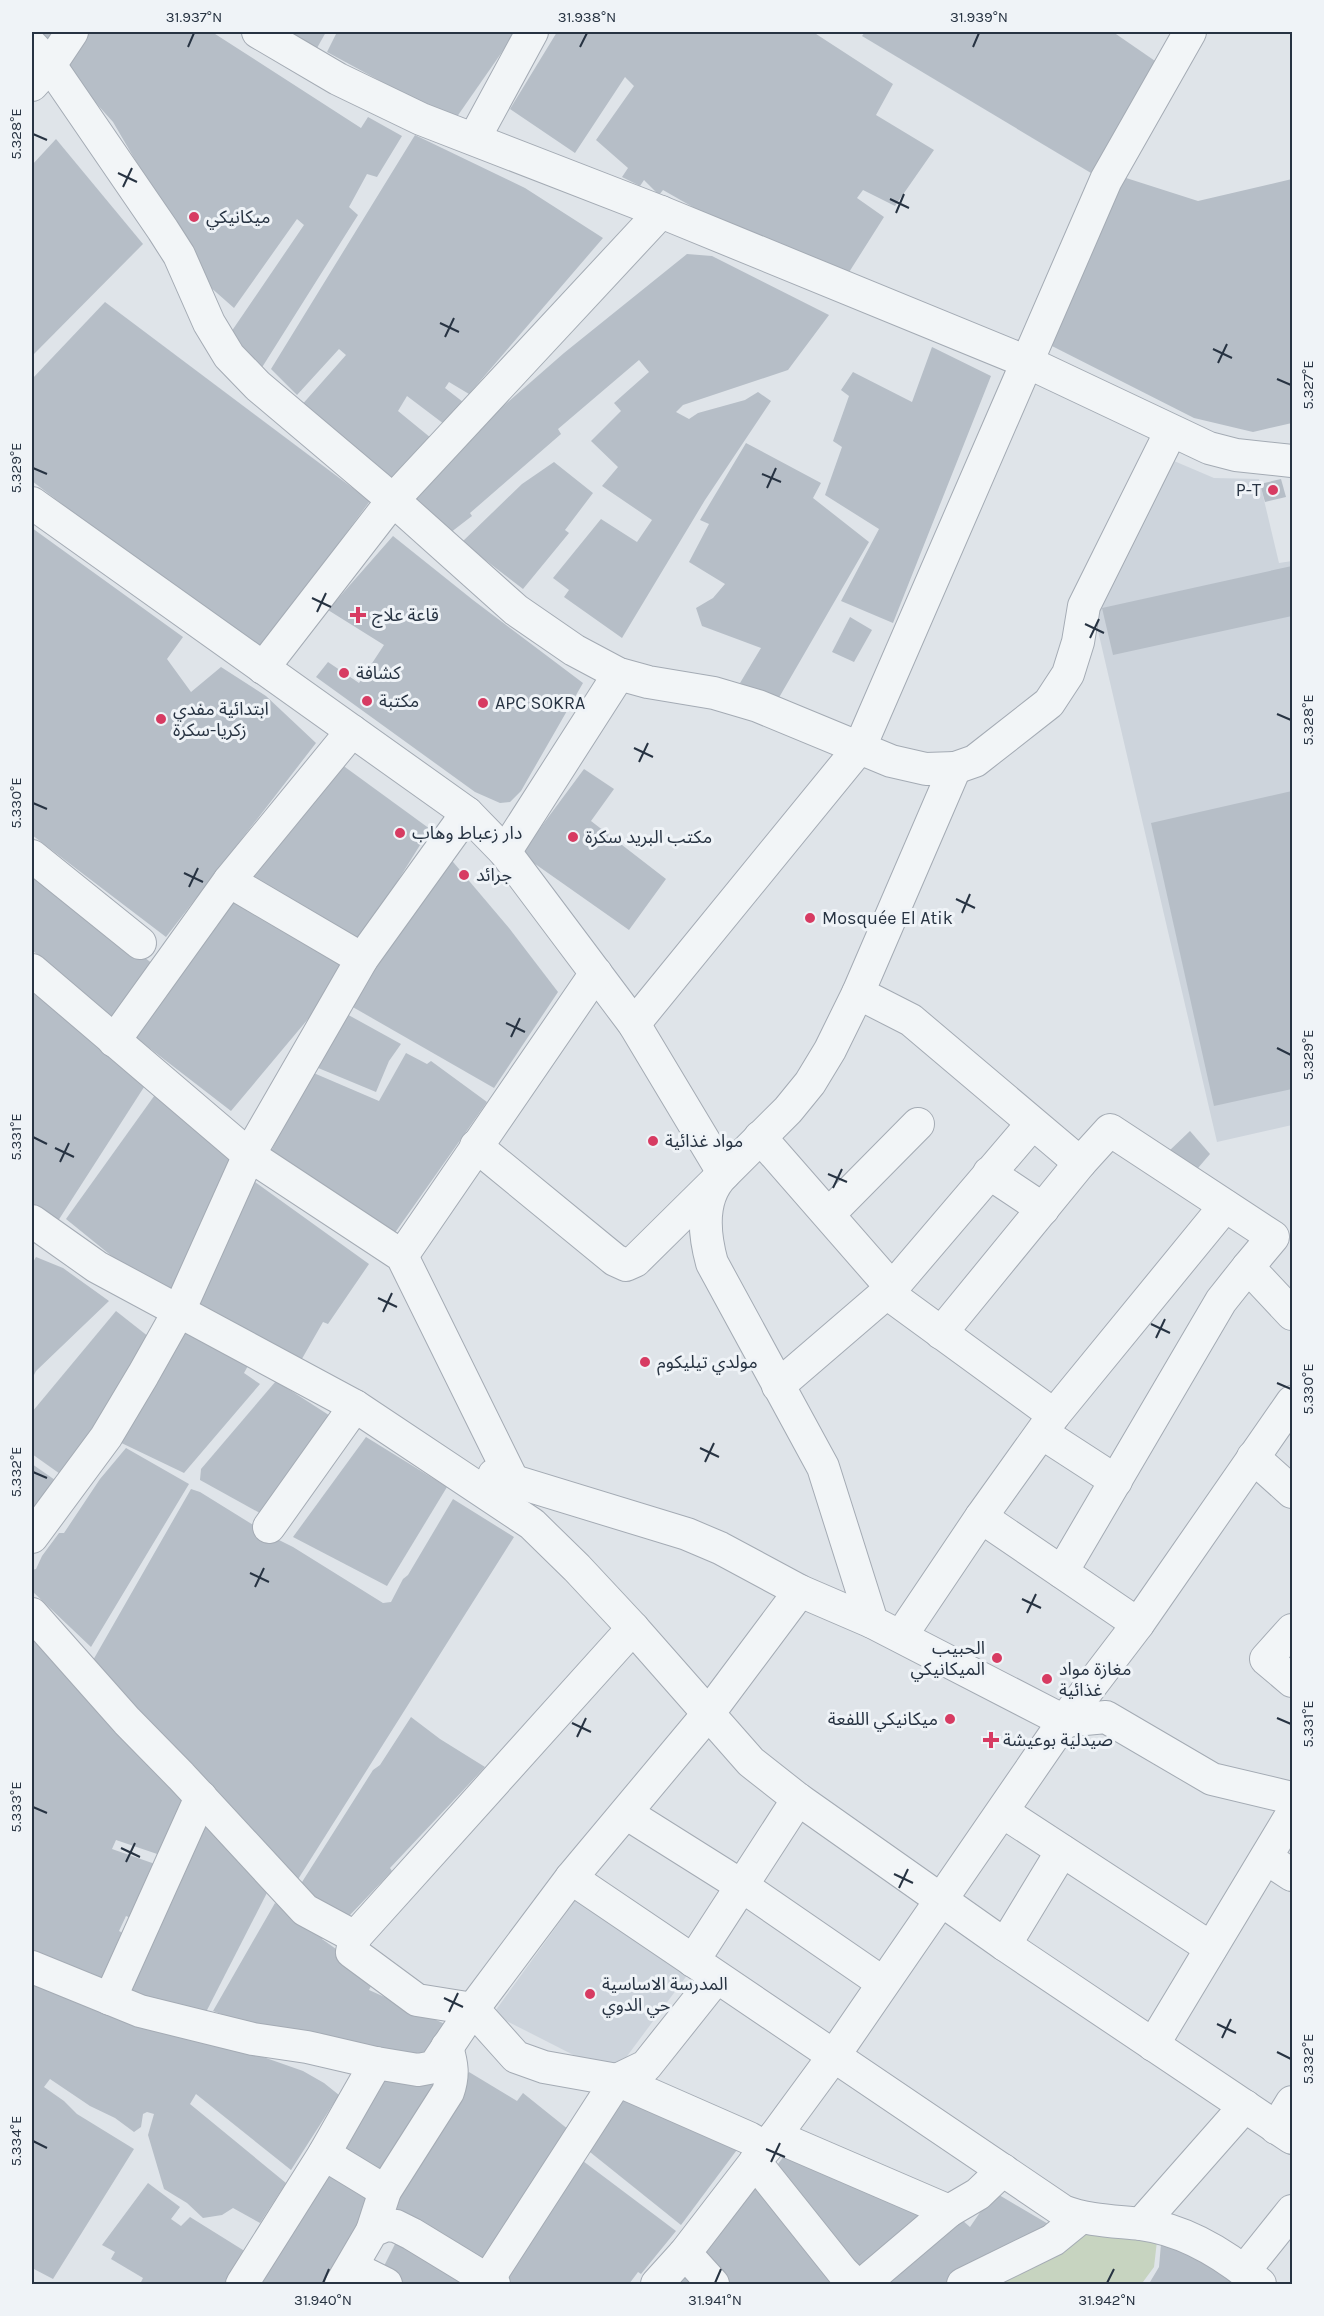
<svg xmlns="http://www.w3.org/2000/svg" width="1324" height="2316" font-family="Karla,'Noto Sans Arabic',sans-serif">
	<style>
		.built { fill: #cdd4dc }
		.green { fill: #c7d4c0 }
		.building { fill: #b6bec7 }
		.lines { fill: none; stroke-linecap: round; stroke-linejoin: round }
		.minor-casing { stroke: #a4abb4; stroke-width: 34 }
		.minor { stroke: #f2f5f7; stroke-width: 32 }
		.ticks { fill: none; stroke: #273342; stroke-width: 2 }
		.poi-dot { fill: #d73b62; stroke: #eff3f7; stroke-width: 2 }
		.labels { text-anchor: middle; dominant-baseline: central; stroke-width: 6; stroke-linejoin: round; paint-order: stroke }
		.poi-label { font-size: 18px; fill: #273342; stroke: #eff3f7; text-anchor: start }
		.neatline { fill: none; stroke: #273342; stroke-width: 2 }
		.ticks-label { font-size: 15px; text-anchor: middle; fill: #273342 }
	</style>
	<rect width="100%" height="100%" fill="#dfe4e9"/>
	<!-- built -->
	<g class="built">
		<path d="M1167,458L1214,478L1259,479L1279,563L1292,561V1125L1217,1142L1092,605Z"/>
		<path d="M577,1898L688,1974L619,2067L595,2066L493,2014Z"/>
	</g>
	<!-- green -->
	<path class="green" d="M1086,2233L1157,2241L1154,2267L1143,2282L1146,2284H981Z"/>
	<!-- building -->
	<g class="building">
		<path d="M35,32H59L49,45Z"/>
		<path d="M85,32H212L361,128L368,117L402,136L377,177L367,174L349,207L358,215L261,369L227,338L304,225L297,219L234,308L209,286L113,122L60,63Z"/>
		<path d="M289,32H326L317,48Z"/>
		<path d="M337,32H516L454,121L327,52Z"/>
		<path d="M557,32H813L893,84L876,115L934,150L895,206L863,190L857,198L884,217L846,277L733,230L663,190L659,195L644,180L640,186L622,177L628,168L596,140L634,86L625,77L575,153L510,109Z"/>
		<path d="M865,32H1113L1158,63L1096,176L862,36Z"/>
		<path d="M415,135L525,188L603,238L469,394L449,382L445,388L463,402L444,424L407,396L398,411L431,438L391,483L300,407L346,355L339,349L297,395L271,369Z"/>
		<path d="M56,139L143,244L32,356V165Z"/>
		<path d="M1123,177L1198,201L1292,179V423L1253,432L1194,418L1048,344Z"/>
		<path d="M687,254L712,256L829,315L788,370L683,405L676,412L689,419L698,413L745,400L758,392L771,401L705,500L622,638L564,597L569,590L553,578L601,519L637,542L652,520L602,486L618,467L591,441L621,411L614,403L649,372L639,360L558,429L561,434L470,513L472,516L446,536L406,504L501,408L564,353Z"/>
		<path d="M105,302L370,501L257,654L32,481V379Z"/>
		<path d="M932,347L991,376L893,623L841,601L879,529L825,495L842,447L833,441L849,396L841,390L853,372L912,402Z"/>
		<path d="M746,443L821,483L813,498L869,542L777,701L740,683L761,648L702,626L696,608L713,598L725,584L689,562L709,524L700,520Z"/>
		<path d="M554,462L593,493L565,530L569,533L523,589L462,542L522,484Z"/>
		<path d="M1281,479L1286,497L1265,502L1260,484Z"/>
		<path d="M32,528L183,637L167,659L191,692L221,667L266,696L316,743L166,937L32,835Z"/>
		<path d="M393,536L473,600L583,683L521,791L510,802L500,803L475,792L316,677L328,662L359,683L384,645L328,610Z"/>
		<path d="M1292,566V616L1113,655L1102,608Z"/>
		<path d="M850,617L872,630L854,662L832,652Z"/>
		<path d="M334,759L430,829L356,948L241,878Z"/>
		<path d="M584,769L614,789L591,821L666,879L629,930L521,854Z"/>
		<path d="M1292,791V1089L1214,1106L1151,823Z"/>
		<path d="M437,843L509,928L558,992L494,1088L344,1002Z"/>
		<path d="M32,869L163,972L119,1026L32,950Z"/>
		<path d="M241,893L350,965L319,1016L308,1019L231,1111L130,1033Z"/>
		<path d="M32,986L146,1084L56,1224L32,1206Z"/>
		<path d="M343,1012L401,1044L389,1061L376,1092L311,1065Z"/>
		<path d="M406,1053L427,1064L431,1061L487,1102L387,1244L266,1162L309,1071L379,1101Z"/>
		<path d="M157,1092L238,1167L175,1292L124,1266L66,1219Z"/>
		<path d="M1190,1131L1210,1154L1192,1175L1168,1152Z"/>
		<path d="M255,1182L369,1264L328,1324L323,1322L299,1364L197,1307Z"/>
		<path d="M36,1257L63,1268L109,1301L36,1371L32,1379V1264Z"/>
		<path d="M116,1311L149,1337L63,1476L32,1454V1412Z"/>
		<path d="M180,1323L249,1364L244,1373L260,1384L184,1473L111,1438Z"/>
		<path d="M276,1381L338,1421L267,1517L200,1480L201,1469Z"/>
		<path d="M366,1437L447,1487L387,1586L293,1537Z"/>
		<path d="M126,1448L189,1484L91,1647L32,1591V1570L36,1569L42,1556L59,1533H64L100,1479Z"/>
		<path d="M32,1464L55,1480L32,1513Z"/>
		<path d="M191,1489L200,1492L271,1536L293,1547L383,1603L391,1602L403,1579L408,1575L453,1499L514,1537L295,1884L92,1662Z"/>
		<path d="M32,1628L141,1759H145L187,1806L166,1857L116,1840L112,1849L155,1864L142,1923L126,1916L119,1931L135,1940L108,1993L32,1956Z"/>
		<path d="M411,1717L440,1739L485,1767L390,1868L392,1871L349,1916L297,1890L373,1770L380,1765Z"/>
		<path d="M205,1813L272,1883L204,2016L126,2000Z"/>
		<path d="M275,1903L326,1935L322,1939L364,1969L374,1980L369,1990L445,2024L431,2058L330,2037L256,2027L213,2011Z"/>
		<path d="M32,1982L232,2046L303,2071L324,2083L339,2095L291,2170L196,2094L190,2104L286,2183L260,2223L233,2208L222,2215L203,2218L187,2203L164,2189L148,2135L154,2114L147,2112L143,2114L141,2127L134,2132L115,2118L90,2106L50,2079L44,2087L64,2101L77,2114L134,2149L53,2279L32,2268Z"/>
		<path d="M385,2068L439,2083L385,2183L333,2154Z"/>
		<path d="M469,2072L517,2101L523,2093L574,2134L486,2272L387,2210L435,2124Z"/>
		<path d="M612,2090L742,2143L681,2225L580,2144Z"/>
		<path d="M790,2148L928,2210L857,2276L769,2176Z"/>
		<path d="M575,2155L676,2231L641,2274L638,2272L629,2284H504Z"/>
		<path d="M331,2162L380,2195L327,2284H252Z"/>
		<path d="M760,2180L850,2284H716L693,2260Z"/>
		<path d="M148,2183L180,2207L171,2219L181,2226L190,2217L251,2255L231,2284H140L143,2278L111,2259L115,2252L102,2245Z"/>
		<path d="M994,2192L1055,2228L944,2284H870L962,2220L970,2227Z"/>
		<path d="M397,2240L483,2284H395L379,2276Z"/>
		<path d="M1161,2244L1190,2248L1246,2284H1154L1150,2282L1159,2267Z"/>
		<path d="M691,2269L705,2284H678Z"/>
	</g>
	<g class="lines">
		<defs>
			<g id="minor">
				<path d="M258,32L338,79L421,119L661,212L1027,362L1209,448L1236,455L1292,461"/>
				<path d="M32,46L50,65L163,230L179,255L209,323L229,356L258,386L393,500L516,610L574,650L619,674L648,682L714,693L758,706L891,761L926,769L955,768L858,993L830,1050L810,1083L788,1110L724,1174"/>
				<path d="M32,85L50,65L72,32"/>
				<path d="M474,139L532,32"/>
				<path d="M32,503L467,813L505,852L634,1024L724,1174C700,1197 704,1234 712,1263L823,1467L872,1622L1064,1721L1106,1717L1212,1779L1292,1798"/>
				<path d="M263,668L393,500L661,212"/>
				<path d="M955,768L975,761L1049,703L1068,674L1078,642L1084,606L1171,431"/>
				<path d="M505,852L619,674"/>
				<path d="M32,856L140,943"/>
				<path d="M229,881L362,959"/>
				<path d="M32,970L249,1155L402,1256L513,1481"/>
				<path d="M858,993L911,1020L1080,1163L1110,1130L1273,1237L1248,1267L1292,1314"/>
				<path d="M634,1024L860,747L1106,180L1190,32"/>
				<path d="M114,1041L229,881L352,731"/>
				<path d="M760,1137L892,1288"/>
				<path d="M476,1146L615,1260L626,1265L635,1261L715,1182"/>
				<path d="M989,1173L1043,1209"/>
				<path d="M829,1214L918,1124"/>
				<path d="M32,1221L97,1267L355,1406L532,1524L577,1568L633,1628L751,1762L798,1799L1005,1945L1292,2138"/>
				<path d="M402,1256L596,973"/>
				<path d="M887,1293L1054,1415"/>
				<path d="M941,1333L1080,1163"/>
				<path d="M778,1386L892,1288L1032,1124"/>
				<path d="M1042,1433L1116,1481"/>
				<path d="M1253,1457L1292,1492"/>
				<path d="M494,1475L687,1534L720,1548L800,1591L872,1622"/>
				<path d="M981,1517L1138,1624"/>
				<path d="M269,1527L355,1406"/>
				<path d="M32,1537L106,1437L143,1375L179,1311L249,1155L362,959L467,813"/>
				<path d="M1062,1572L1221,1301L1248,1267"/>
				<path d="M32,1614L127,1721L181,1776L305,1910L355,1937L352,1952L417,2000L473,2009L516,2057L544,2067L617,2080L749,2138L766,2148"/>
				<path d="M1292,1630L1266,1659L1292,1681"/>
				<path d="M901,1636L981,1517L1054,1415L1225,1206"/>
				<path d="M1003,1812L1211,1948"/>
				<path d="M626,1813L742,1886L883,1983"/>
				<path d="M1266,1858L1292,1875"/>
				<path d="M571,1878L1063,2211C1088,2221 1114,2221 1141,2224C1186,2230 1226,2255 1260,2284"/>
				<path d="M355,1937L633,1628"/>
				<path d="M1005,1945L1062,1851"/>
				<path d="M693,1961L798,1799"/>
				<path d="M32,1967L140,2011L253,2039L307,2047L376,2063L418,2070L434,2067L473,2009L571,1878L708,1714L800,1591"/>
				<path d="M110,1999L201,1797"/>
				<path d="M1153,2045L1292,1814"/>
				<path d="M1276,2128L1292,2102"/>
				<path d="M775,2136L949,2211L978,2194L1003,2170"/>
				<path d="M324,2154L385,2191"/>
				<path d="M755,2162L842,2271L854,2283L859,2284"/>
				<path d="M1141,2224L1245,2106"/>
				<path d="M372,2231L385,2191L448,2092C454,2075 452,2064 447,2047"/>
				<path d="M685,2253L713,2284"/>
				<path d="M352,2267L386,2284"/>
				<path d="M1244,2271L1292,2211"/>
				<path d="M487,2281L617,2080L646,2066L716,1978"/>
				<path d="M242,2284L324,2154L376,2063"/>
				<path d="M341,2284L372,2231L386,2225L396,2226L412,2234L494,2284"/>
				<path d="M657,2284L685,2253L775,2136L833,2057L1064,1721L1138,1624L1292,1402"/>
				<path d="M863,2284L949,2211"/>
				<path d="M963,2284L1053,2240L1080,2218"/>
			</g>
		</defs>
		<!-- minor casing -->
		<use href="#minor" class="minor-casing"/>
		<!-- minor -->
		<use href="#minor" class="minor"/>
	</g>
	<!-- ticks -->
	<path class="ticks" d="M188,47L194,33M580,47L587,33M973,47L979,33M33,134L47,140M118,173L137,182M123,187L132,168M890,199L909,208M896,213L904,194M440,323L459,332M445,337L454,318M1213,349L1232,358M1218,363L1227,344M1277,379L1291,385M33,468L47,474M762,474L781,482M767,488L776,468M312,598L331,607M317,612L326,593M1085,624L1104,633M1090,638L1099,619M1277,714L1291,720M634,748L653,757M639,762L648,743M33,803L47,809M184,873L203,882M189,887L198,868M956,899L975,908M962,913L970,894M506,1023L525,1032M511,1037L520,1018M1277,1048L1291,1055M33,1137L47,1144M55,1148L74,1157M60,1162L69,1143M828,1174L847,1182M833,1188L842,1169M378,1298L397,1307M383,1312L392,1293M1151,1324L1170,1333M1156,1338L1165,1319M1277,1383L1291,1389M700,1448L719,1457M705,1462L714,1443M33,1472L47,1478M250,1573L269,1582M255,1587L264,1568M1022,1599L1041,1608M1027,1613L1036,1594M1277,1718L1291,1724M572,1723L591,1732M577,1737L586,1718M33,1807L47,1813M121,1848L140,1857M126,1862L135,1843M894,1874L913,1883M899,1888L908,1869M444,1998L463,2007M449,2012L458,1993M1217,2024L1236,2033M1222,2038L1231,2019M1277,2052L1291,2059M33,2141L47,2148M766,2149L785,2157M771,2162L780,2143M323,2283L329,2269M715,2283L721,2269M1107,2283L1114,2269"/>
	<!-- markers -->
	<g class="poi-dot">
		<circle cx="194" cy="217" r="6"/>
		<circle cx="1273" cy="490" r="6"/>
		<path d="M355 606h6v6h6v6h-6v6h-6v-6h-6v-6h6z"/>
		<circle cx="344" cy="673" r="6"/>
		<circle cx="367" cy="701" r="6"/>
		<circle cx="483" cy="703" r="6"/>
		<circle cx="161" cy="719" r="6"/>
		<circle cx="400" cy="833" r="6"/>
		<circle cx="573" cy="837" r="6"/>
		<circle cx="464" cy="875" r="6"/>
		<circle cx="810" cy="918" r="6"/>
		<circle cx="653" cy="1141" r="6"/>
		<circle cx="645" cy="1362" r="6"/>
		<circle cx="997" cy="1658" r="6"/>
		<circle cx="1047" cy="1679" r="6"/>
		<circle cx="950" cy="1719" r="6"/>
		<path d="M988 1731h6v6h6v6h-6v6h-6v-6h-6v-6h6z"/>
		<circle cx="590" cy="1994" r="6"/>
	</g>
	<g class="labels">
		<!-- poi labels -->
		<g class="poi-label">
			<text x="206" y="217">ميكانيكي</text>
			<text x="1261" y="490" text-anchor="end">P-T</text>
			<text x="372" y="615">قاعة علاج</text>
			<text x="356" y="673">كشافة</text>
			<text x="379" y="701">مكتبة</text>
			<text x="495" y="703">APC SOKRA</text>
			<text x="173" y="709">ابتدائية مفدي<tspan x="173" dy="21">زكريا-سكرة</tspan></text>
			<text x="412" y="833">دار زعباط وهاب</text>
			<text x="585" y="837">مكتب البريد سكرة</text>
			<text x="476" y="875">جرائد</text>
			<text x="822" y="918">Mosquée El Atik</text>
			<text x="665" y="1141">مواد غذائية</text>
			<text x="657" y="1362">مولدي تيليكوم</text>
			<text x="985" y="1648" text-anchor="end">الحبيب<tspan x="985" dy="21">الميكانيكي</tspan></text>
			<text x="1059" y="1669">مغازة مواد<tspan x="1059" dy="21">غذائية</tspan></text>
			<text x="938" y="1719" text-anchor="end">ميكانيكي اللفعة</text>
			<text x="1003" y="1740">صيدلية بوعيشة</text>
			<text x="602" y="1984">المدرسة الاساسية<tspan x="602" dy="21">حي الدوي</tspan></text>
		</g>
	</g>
	<!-- border -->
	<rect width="1324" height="2316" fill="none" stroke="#eff3f7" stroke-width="66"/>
	<rect x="33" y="33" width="1258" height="2250" class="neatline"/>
	<g class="ticks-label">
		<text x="194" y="22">31.937°N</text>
		<text x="587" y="22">31.938°N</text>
		<text x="979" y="22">31.939°N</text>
		<text transform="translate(16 134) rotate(-90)" y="5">5.328°E</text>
		<text transform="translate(1308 385) rotate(-90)" y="5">5.327°E</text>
		<text transform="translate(16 468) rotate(-90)" y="5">5.329°E</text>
		<text transform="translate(1308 720) rotate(-90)" y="5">5.328°E</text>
		<text transform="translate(16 803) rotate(-90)" y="5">5.330°E</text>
		<text transform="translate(1308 1055) rotate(-90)" y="5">5.329°E</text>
		<text transform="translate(16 1137) rotate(-90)" y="5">5.331°E</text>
		<text transform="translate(1308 1389) rotate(-90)" y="5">5.330°E</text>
		<text transform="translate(16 1472) rotate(-90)" y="5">5.332°E</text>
		<text transform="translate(1308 1724) rotate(-90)" y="5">5.331°E</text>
		<text transform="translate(16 1807) rotate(-90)" y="5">5.333°E</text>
		<text transform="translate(1308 2059) rotate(-90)" y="5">5.332°E</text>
		<text transform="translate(16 2141) rotate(-90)" y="5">5.334°E</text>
		<text x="323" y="2305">31.940°N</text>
		<text x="715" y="2305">31.941°N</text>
		<text x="1107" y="2305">31.942°N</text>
	</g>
</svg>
